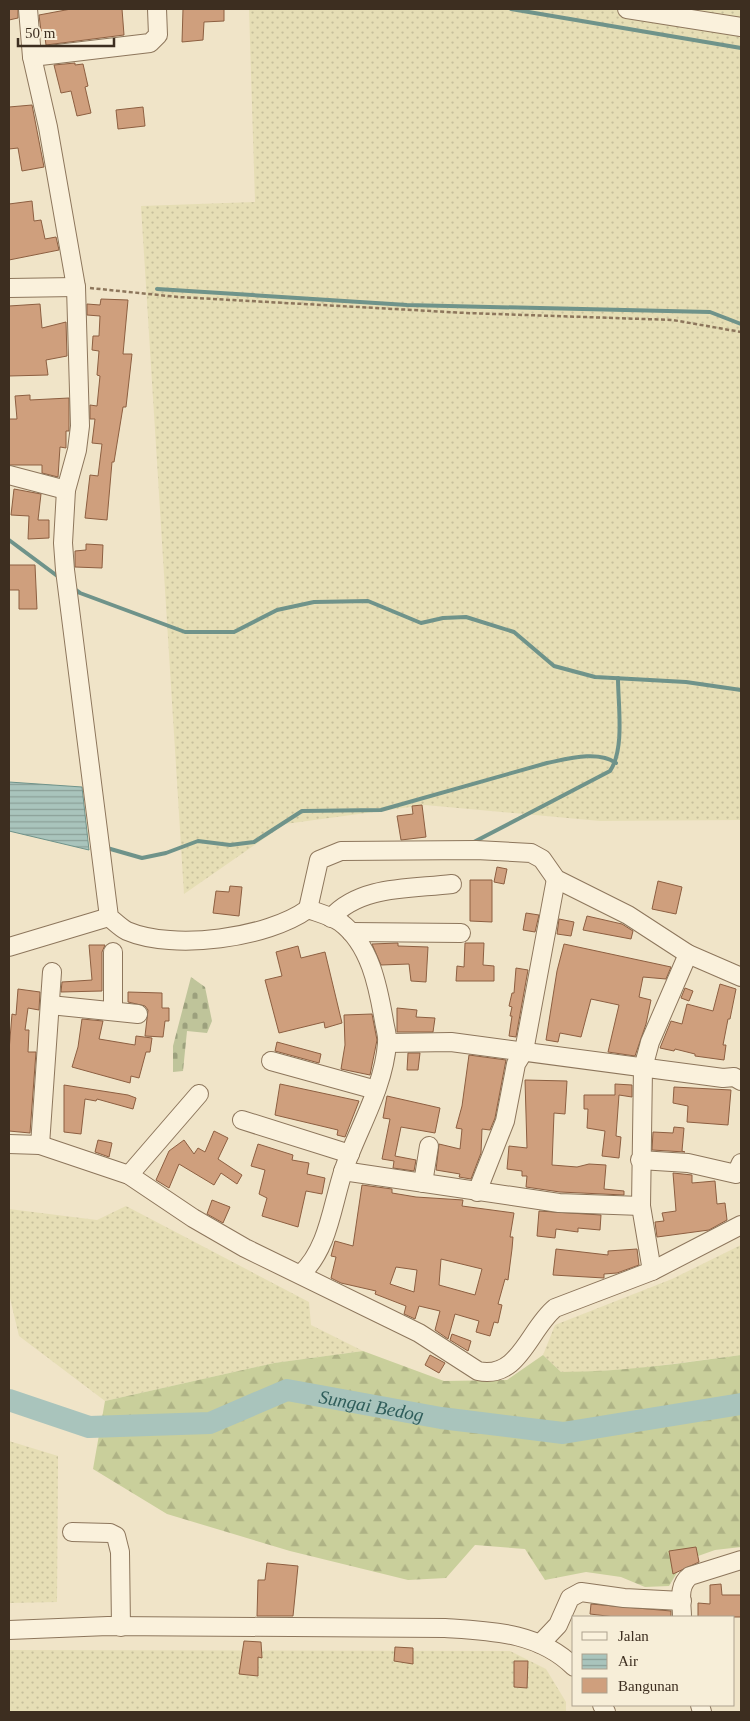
<svg xmlns="http://www.w3.org/2000/svg" width="750" height="1721" font-family="'Times New Roman',serif">
	<style>
		.farmland { fill: url(#farmland-dots) }
		.forest { fill: url(#forest-firs) }
		.cemetery { fill: url(#cemetery-stones) }
		.water { fill: url(#water-rules); stroke: #6f938a }
		.lines { fill: none; stroke-linecap: round; stroke-linejoin: round }
		.stream { stroke: #6f938a; stroke-width: 4 }
		.river { stroke: #a9c4bc; stroke-width: 22 }
		.building { fill: #cf9f7d; stroke: #8d5f41; fill-rule: evenodd }
		.minor-casing { stroke: #8d765c; stroke-width: 20 }
		.path { stroke: #8d765c; stroke-width: 2.5; stroke-dasharray: 4 2.5; stroke-linecap: butt }
		.minor { stroke: #faf1dc; stroke-width: 18 }
		.labels { text-anchor: middle; dominant-baseline: central; stroke-width: 4; stroke-linejoin: round; paint-order: stroke }
		.water-label { font-size: 19px; font-style: italic; fill: #2f5d5a; stroke: #f7eed8 }
	</style>
	<defs>
		<pattern id="farmland-dots" width="8" height="8" patternUnits="userSpaceOnUse" patternTransform="scale(1.25)"><rect width="8" height="8" fill="#e6deb5"/><path d="M2 2h.1M6 6h.1" fill="none" stroke="#c6bf9b" stroke-width="1.8" stroke-linecap="round"/></pattern>
		<pattern id="forest-firs" width="22" height="20" patternUnits="userSpaceOnUse" patternTransform="scale(1.25)"><rect width="22" height="20" fill="#c9cf9b"/><path d="M5 1l3.5 6h-7zM16 11l3.5 6h-7z" fill="#aeb285"/></pattern>
		<pattern id="cemetery-stones" width="16" height="16" patternUnits="userSpaceOnUse" patternTransform="scale(1.25)"><rect width="16" height="16" fill="#bfc49a"/><path d="M2 7V4a2 2 0 0 1 4 0v3zM10 15v-3a2 2 0 0 1 4 0v3z" fill="#9ca07d"/></pattern>
		<pattern id="water-rules" width="6" height="5" patternUnits="userSpaceOnUse" patternTransform="scale(1.25)"><rect width="6" height="5" fill="#a9c4bc"/><path d="M0 2.5h6" fill="none" stroke="#8ba098"/></pattern>
	</defs>
	<rect width="100%" height="100%" fill="#f0e4c8"/>
	<!-- farmland -->
	<g class="farmland">
		<path d="M249,9H741V820L600,821L425,805L285,824L184,894L141,206L255,202Z"/>
		<path d="M126,1206L309,1302L311,1325L363,1351L274,1363L105,1401L19,1336L9,1294V1209L97,1220Z"/>
		<path d="M741,1245V1355L633,1369L582,1372H561L543,1355L555,1325L672,1279Z"/>
		<path d="M9,1441L58,1456L57,1602L9,1603Z"/>
		<path d="M9,1650L510,1651L546,1669L566,1702V1712H9Z"/>
	</g>
	<!-- forest -->
	<path class="forest" d="M363,1351L444,1381L507,1380L543,1355L561,1372C622,1372 682,1363 741,1355V1547L715,1550L684,1561L669,1586L645,1587L621,1577L586,1572L545,1580L525,1549L475,1545L446,1578L408,1580L290,1551L167,1514L93,1469L105,1401L274,1363Z"/>
	<!-- cemetery -->
	<path class="cemetery" d="M191,977L205,987L212,1021L207,1033L187,1031L183,1071L173,1072V1046Z"/>
	<!-- water -->
	<path class="water" d="M9,782L82,787L89,850L9,831Z"/>
	<g class="lines">
		<!-- stream -->
		<g class="stream">
			<path d="M511,9L741,48"/>
			<path d="M157,289L407,305L710,312L741,324"/>
			<path d="M9,540L60,578"/>
			<path d="M73,588L80,593L185,632H234L277,610L314,602L368,601L421,623L443,618L466,617L514,632L554,666L595,677L686,682L741,690"/>
			<path d="M470,844L610,771C625,749 618,705 618,678"/>
			<path d="M107,848L142,858L166,853L198,841L230,845L254,842L302,811L381,810L547,763C567,759 598,750 616,763"/>
			<path d="M9,1407L22,1405"/>
		</g>
		<!-- river -->
		<path class="river" id="s1" d="M9,1400L89,1427L210,1423L287,1390L441,1418L563,1433L741,1404"/>
	</g>
	<!-- building -->
	<g class="building">
		<path d="M9,9H18V18L9,20Z"/>
		<path d="M71,9H122L124,35L46,45L44,30L41,31L39,15Z"/>
		<path d="M183,9H224V21L204,22L203,40L182,42Z"/>
		<path d="M75,63V65L83,64L88,86L85,87L91,113L77,116L71,91L61,93L54,65Z"/>
		<path d="M32,105L44,167L22,171L18,148L9,149V107Z"/>
		<path d="M143,107L145,126L118,129L116,110Z"/>
		<path d="M32,201L34,221L41,220L45,239L56,237L59,250L9,260V204Z"/>
		<path d="M101,299L128,300L123,354H132L126,407H123L114,462H112L107,520L85,518L90,475L98,476L102,444L92,443L95,419H90V405L97,406L100,376L97,375L99,351L92,350L93,336H99L100,316L87,315V304L100,305Z"/>
		<path d="M40,304L42,328L66,322L67,356L46,360L48,375L9,376V306Z"/>
		<path d="M30,395V400L69,398V431H66V448L60,447L58,477L42,473V465H9V419H17L15,396Z"/>
		<path d="M14,489L41,494L38,520H49V538L28,539L29,516L11,515Z"/>
		<path d="M86,544L103,545L102,568L75,567V551L86,550Z"/>
		<path d="M9,565H35L37,609H19V590H9Z"/>
		<path d="M422,805L426,837L401,840L397,816L413,814L412,806Z"/>
		<path d="M497,867L507,869L504,884L494,882Z"/>
		<path d="M470,880H492V922L470,921Z"/>
		<path d="M658,881L682,887L676,914L652,909Z"/>
		<path d="M230,886L242,887L239,916L213,913L216,891L229,892Z"/>
		<path d="M526,913L539,915L535,932L523,930Z"/>
		<path d="M587,916L622,924L633,931L631,939L583,930Z"/>
		<path d="M559,919L574,922L571,936L557,934Z"/>
		<path d="M398,943V946L428,947L426,982L411,981L409,964L381,965L372,944Z"/>
		<path d="M465,943H484L483,965L494,966V981H456L457,966L464,967Z"/>
		<path d="M564,944L671,967L666,979L643,977L639,997L651,1000L646,1024L635,1056L608,1052L619,1005L591,999L581,1037L560,1033L558,1042L546,1040L557,971Z"/>
		<path d="M89,945H105L102,952V991L61,992L62,982L92,980Z"/>
		<path d="M298,946L301,958L325,952L342,1023L325,1028L324,1022L279,1033L265,980L282,976L276,952Z"/>
		<path d="M516,968L528,970L516,1037L509,1036L512,1016H510L512,1007L509,1006L512,993H514Z"/>
		<path d="M720,984L736,989L730,1019H728L723,1045H726L724,1060L695,1056V1054L675,1049L674,1051L660,1048L671,1021L682,1024L687,1004L713,1011Z"/>
		<path d="M685,988L693,991L689,1001L681,998Z"/>
		<path d="M18,989L40,992L39,1010L28,1008L25,1030H29L28,1052H36L30,1133L9,1131V1051L12,1014L16,1015Z"/>
		<path d="M128,992L162,993V1008H169V1021H165L163,1037L145,1036L148,1010L145,1006L128,1002Z"/>
		<path d="M397,1008L417,1010L416,1017L435,1018L433,1032H397Z"/>
		<path d="M372,1014L377,1040L370,1075L341,1069L345,1045L344,1015Z"/>
		<path d="M82,1019L103,1021L99,1039L135,1045L136,1036L152,1038L150,1052H146L139,1078L131,1076L130,1083L72,1067L78,1047Z"/>
		<path d="M277,1042L321,1054L319,1063L275,1051Z"/>
		<path d="M408,1053H420L418,1070H407Z"/>
		<path d="M469,1055L506,1060L495,1118L490,1130L482,1129L481,1153L471,1179L459,1177L460,1174L436,1170L439,1144L460,1149L462,1129L456,1128L462,1106Z"/>
		<path d="M525,1080L567,1081L565,1114L554,1113L552,1165L577,1167L589,1164L606,1165L604,1189L624,1191V1195L560,1192L526,1187L527,1176H522V1171L507,1169L509,1146L527,1148Z"/>
		<path d="M280,1084L359,1101L345,1137L337,1135L338,1130L275,1115Z"/>
		<path d="M615,1084L632,1085V1097L619,1095L616,1136L621,1137L619,1158L602,1156L605,1131L587,1128L588,1109H584V1095H615Z"/>
		<path d="M64,1085L128,1095L136,1098L133,1109L97,1099L96,1101L85,1099L81,1134L64,1132Z"/>
		<path d="M674,1087L731,1090L728,1125L687,1122L688,1106L673,1103Z"/>
		<path d="M387,1096L440,1108L435,1133L401,1127L395,1156L416,1160L414,1171L393,1168L394,1161L382,1159L390,1119L383,1118Z"/>
		<path d="M674,1127L684,1128L682,1151L685,1152L652,1150L653,1132L673,1133Z"/>
		<path d="M214,1131L228,1138L218,1159L242,1175L237,1184L221,1173L214,1185L179,1164L169,1188L156,1180L169,1151L184,1140L194,1154L198,1148L205,1152Z"/>
		<path d="M98,1140L112,1143L109,1157L95,1152Z"/>
		<path d="M258,1144L293,1155L292,1160L309,1163L307,1174L325,1178L322,1194L306,1191L298,1227L262,1216L267,1198L259,1194L265,1170L251,1166Z"/>
		<path d="M673,1173L692,1175V1183L715,1181L717,1204L725,1203L727,1220L709,1230L657,1237L655,1222L664,1221L662,1213L676,1211Z"/>
		<path d="M362,1185L392,1189V1193L416,1197L463,1200L462,1206L514,1213L510,1237H513L512,1249L508,1280L505,1279L498,1304L502,1305L498,1323L494,1322L490,1336L476,1332L479,1321L455,1314L448,1339L435,1330L440,1311L419,1306L415,1319L404,1314L406,1306L375,1294L376,1291L341,1283L331,1278L336,1257L331,1256L335,1241L353,1246ZM441,1259L482,1269L475,1295L439,1285ZM396,1267L417,1270L414,1292L390,1284Z"/>
		<path d="M212,1200L230,1207L223,1223L207,1214Z"/>
		<path d="M539,1211L601,1215L600,1230L578,1228V1232L556,1229L555,1238L537,1236Z"/>
		<path d="M556,1249L608,1255V1251L637,1249L639,1265L617,1273L604,1274V1278L553,1275Z"/>
		<path d="M452,1334L471,1341L468,1351L450,1340Z"/>
		<path d="M430,1355L445,1363L439,1373L425,1365Z"/>
		<path d="M696,1547L699,1562L673,1574L669,1551Z"/>
		<path d="M267,1563L298,1566L293,1616H257L258,1580H265Z"/>
		<path d="M721,1584L722,1595H741V1617H698V1603L710,1604V1585Z"/>
		<path d="M591,1604L671,1611V1617H615L590,1614Z"/>
		<path d="M244,1641L261,1642L262,1658L258,1657V1676L239,1674Z"/>
		<path d="M395,1647L413,1648V1664L394,1661Z"/>
		<path d="M514,1661H528L527,1688L514,1687Z"/>
	</g>
	<g class="lines">
		<defs>
			<g id="minor">
				<path d="M28,9L32,57L48,127L76,287L80,426L77,450L66,490L63,543L65,570L109,917C115,922 121,928 127,931C174,951 268,938 308,909C319,913 331,916 340,922C370,944 378,986 384,1021C385,1028 388,1036 387,1043C384,1087 358,1129 344,1169C332,1204 329,1248 301,1274"/>
				<path d="M627,9L741,27"/>
				<path d="M32,57L150,43L158,35L157,9"/>
				<path d="M9,288L76,287"/>
				<path d="M9,475L66,490"/>
				<path d="M308,909L319,860L341,851L476,850L531,853L542,859L556,879L628,915L688,954L741,977"/>
				<path d="M331,918C360,885 412,889 452,884"/>
				<path d="M351,932L461,933"/>
				<path d="M9,947L109,917"/>
				<path d="M113,952V1011"/>
				<path d="M50,1005L138,1014"/>
				<path d="M387,1043L451,1042L723,1078L734,1077L741,1081"/>
				<path d="M271,1061L376,1090"/>
				<path d="M242,1120L350,1154"/>
				<path d="M9,1144L40,1145L129,1175L193,1218L245,1248L419,1333L478,1371C519,1380 529,1329 555,1308L652,1271L741,1225"/>
				<path d="M40,1145L52,972"/>
				<path d="M640,1160L688,1163L736,1174L741,1163"/>
				<path d="M343,1171L559,1203L641,1206"/>
				<path d="M129,1175L199,1094"/>
				<path d="M423,1183L429,1146"/>
				<path d="M477,1192L505,1121L516,1064L524,1051L556,879"/>
				<path d="M652,1271L641,1206L643,1068L650,1042L688,954"/>
				<path d="M72,1532L110,1533L116,1536L120,1552L121,1627"/>
				<path d="M682,1617C682,1603 677,1586 690,1576L741,1560"/>
				<path d="M9,1630L108,1626L445,1628C491,1631 539,1632 574,1667"/>
				<path d="M540,1644L558,1625L570,1598L581,1592L624,1598L682,1601"/>
				<path d="M602,1705L606,1712"/>
				<path d="M700,1705L702,1712"/>
			</g>
		</defs>
		<!-- minor casing -->
		<use href="#minor" class="minor-casing"/>
		<!-- path -->
		<path class="path" d="M90,288L178,297L466,313L673,320L741,332"/>
		<!-- minor -->
		<use href="#minor" class="minor"/>
	</g>
	<g class="labels">
		<!-- water labels -->
		<g class="water-label">
			<text stroke="none"><textPath href="#s1" startOffset="375">Sungai Bedog</textPath></text>
		</g>
	</g>
	<!-- border -->
	<rect width="750" height="1721" fill="none" stroke="#3d2e20" stroke-width="20"/>
	<!-- legend -->
	<rect x="572" y="1616" width="162" height="90" fill="#f7eed8" stroke="#ada18e"/>
	<rect x="582" y="1632" width="25" height="8" fill="#faf1dc" stroke="#ada18e"/>
	<text x="618" y="1641" font-size="15" fill="#3d2e20">Jalan</text>
	<rect x="582" y="1654" width="25" height="15" fill="url(#water-rules)" stroke="#ada18e"/>
	<text x="618" y="1666" font-size="15" fill="#3d2e20">Air</text>
	<rect x="582" y="1678" width="25" height="15" fill="#cf9f7d" stroke="#ada18e"/>
	<text x="618" y="1691" font-size="15" fill="#3d2e20">Bangunan</text>
	<!-- scale -->
	<path d="M18 38v8h96v-8" fill="none" stroke="#3d2e20" stroke-width="2.5"/>
	<text x="25" y="38" font-size="15" fill="#3d2e20" stroke="#f7eed8" stroke-width="4" paint-order="stroke">50 m</text>
</svg>
